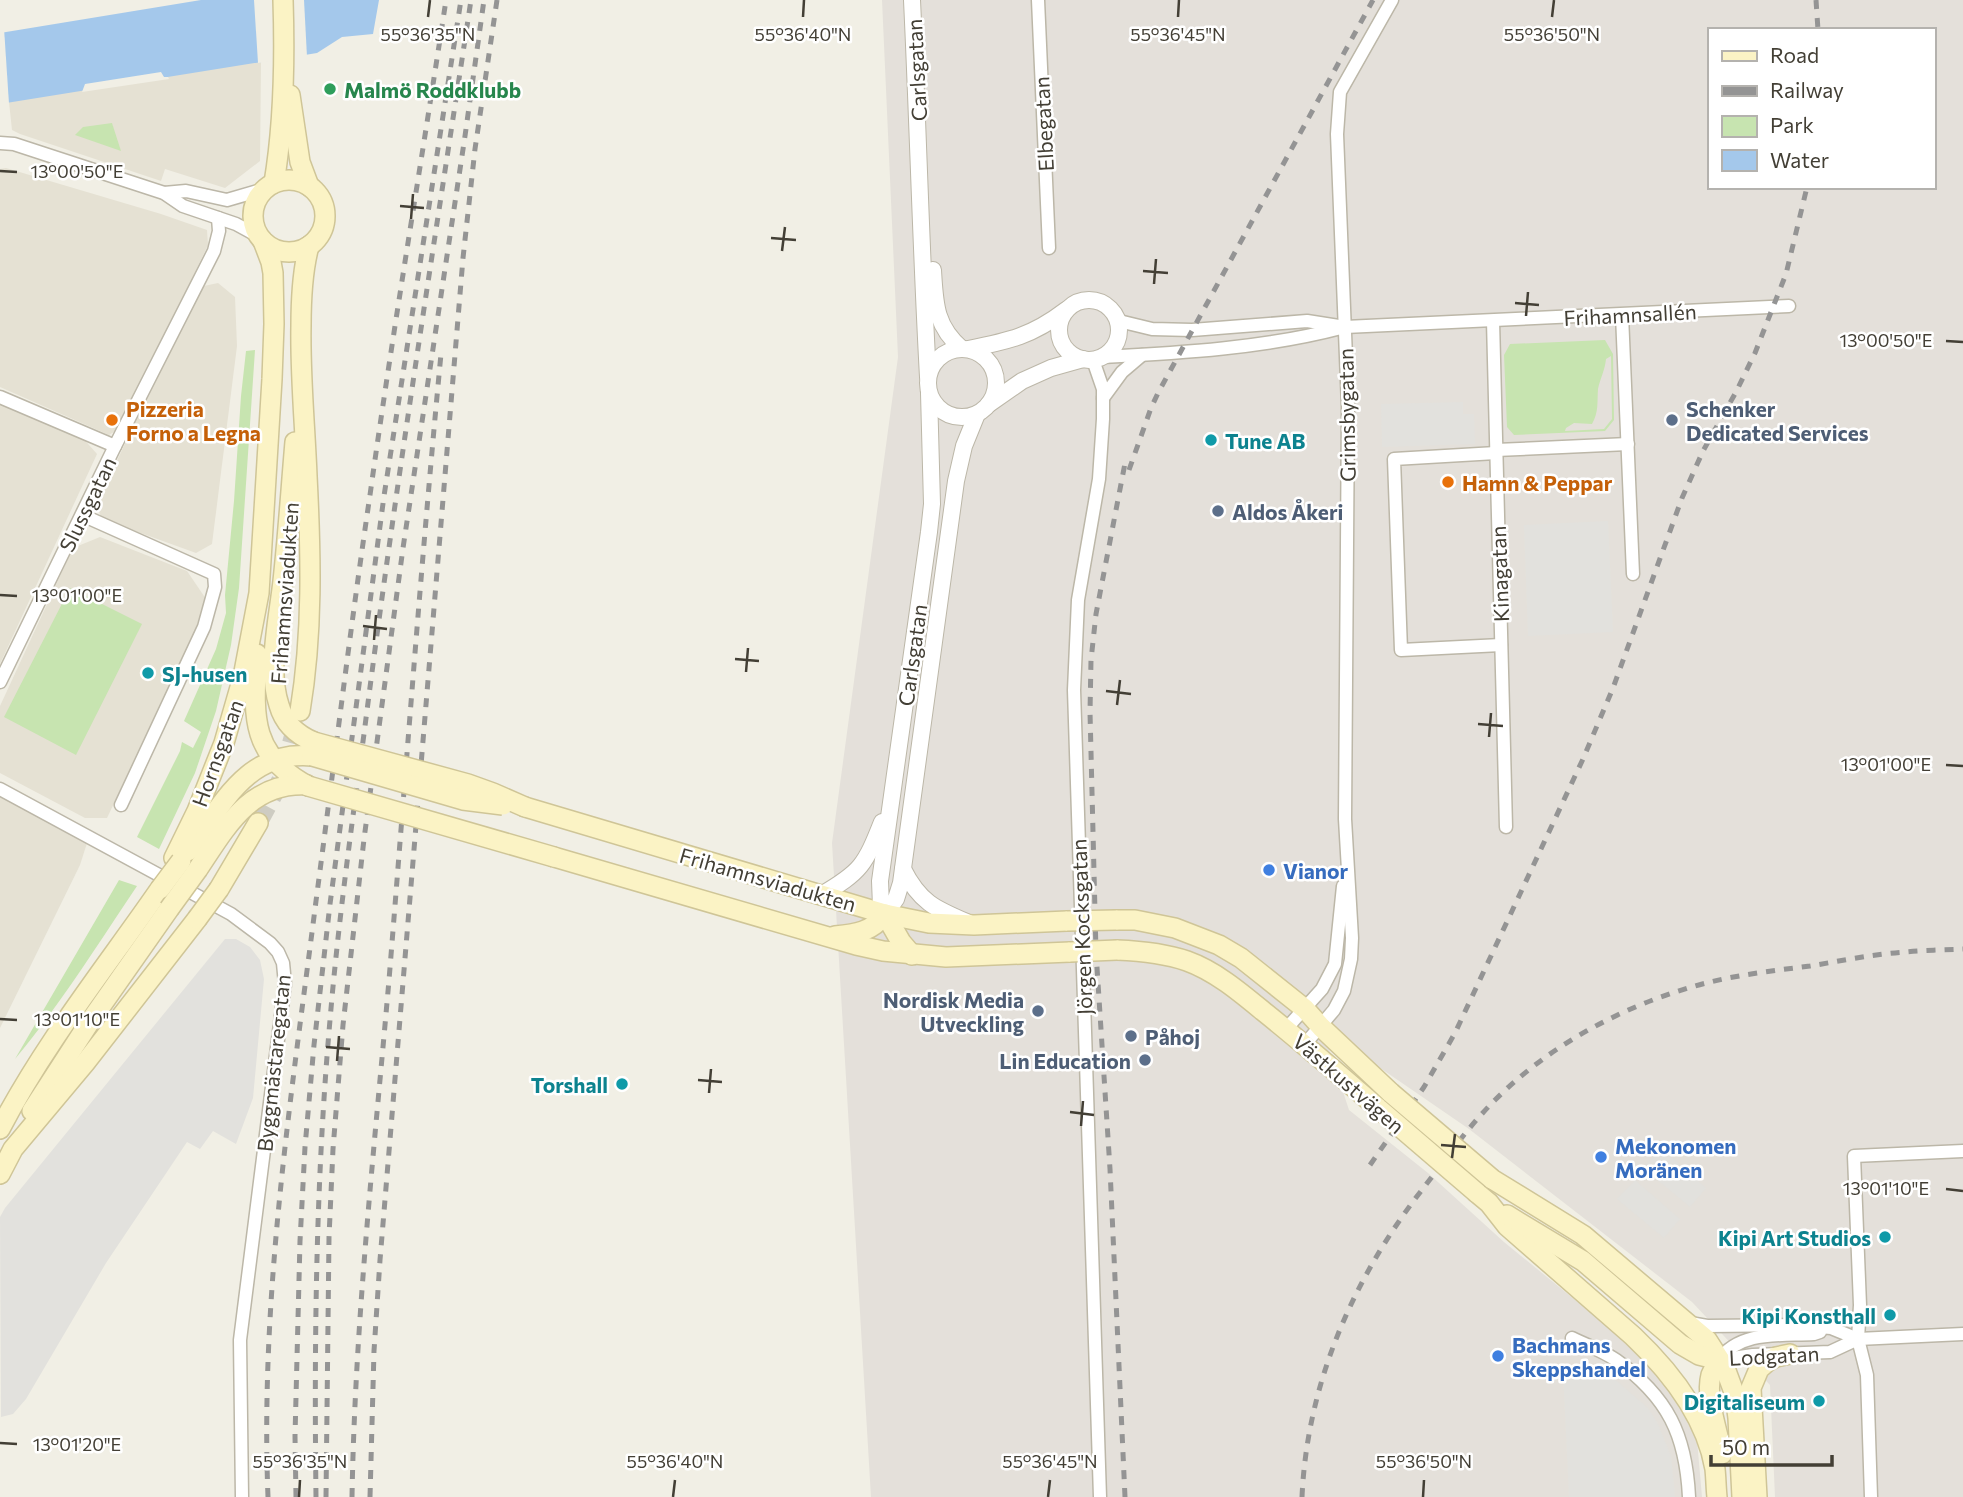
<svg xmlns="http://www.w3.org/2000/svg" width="1963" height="1497" font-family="Commissioner,sans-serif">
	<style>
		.residential { fill: #e5e1d3 }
		.industrial { fill: #e4e0da; fill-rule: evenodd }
		.green { fill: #c7e4b0; fill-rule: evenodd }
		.parking { fill: #e2e1dd }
		.water { fill: #a4c8eb }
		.pier { fill: #f1efe5 }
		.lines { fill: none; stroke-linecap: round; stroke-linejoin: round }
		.secondary-tunnel { stroke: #ceccc2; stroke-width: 19; stroke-dasharray: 19 10; stroke-linecap: butt }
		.minor-casing { stroke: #bcb7a8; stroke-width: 15 }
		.tertiary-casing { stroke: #bcb7a8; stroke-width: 18 }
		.secondary-casing { stroke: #cfc597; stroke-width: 22 }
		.minor { stroke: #fff; stroke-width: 12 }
		.tertiary { stroke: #fff; stroke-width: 16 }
		.secondary { stroke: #fbf3c5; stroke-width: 19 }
		.rail { stroke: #949494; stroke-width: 5; stroke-dasharray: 9 9; stroke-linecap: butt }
		.secondary-bridge-casing { stroke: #cfc597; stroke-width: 22; stroke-linecap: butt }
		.secondary-bridge { stroke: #fbf3c5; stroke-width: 19 }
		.ticks { fill: none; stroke: #433f35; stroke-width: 2.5 }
		.leisure-dot { fill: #2e9e5b; stroke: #fff; stroke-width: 2.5 }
		.food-dot { fill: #e8710a; stroke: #fff; stroke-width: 2.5 }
		.service-dot { fill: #5c6f8a; stroke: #fff; stroke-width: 2.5 }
		.culture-dot { fill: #0f9aa8; stroke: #fff; stroke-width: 2.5 }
		.shop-dot { fill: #3f7fe0; stroke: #fff; stroke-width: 2.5 }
		.labels { text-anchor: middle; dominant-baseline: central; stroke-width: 5; stroke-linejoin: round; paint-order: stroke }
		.street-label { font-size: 21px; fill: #433f35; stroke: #fff }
		.leisure-label { font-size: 21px; font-weight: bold; fill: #27864d; stroke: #fff; text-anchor: start }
		.food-label { font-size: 21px; font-weight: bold; fill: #c56008; stroke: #fff; text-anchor: start }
		.service-label { font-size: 21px; font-weight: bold; fill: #4e5e75; stroke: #fff; text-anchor: start }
		.culture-label { font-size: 21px; font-weight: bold; fill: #0d838f; stroke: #fff; text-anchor: end }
		.shop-label { font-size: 21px; font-weight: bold; fill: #366cbe; stroke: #fff; text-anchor: start }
		.ticks-label { font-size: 18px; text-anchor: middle; fill: #433f35; stroke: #fff; stroke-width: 5; stroke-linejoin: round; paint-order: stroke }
	</style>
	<rect width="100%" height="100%" fill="#f1efe5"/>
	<!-- residential -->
	<g class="residential">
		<path d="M261,60L260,161L225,188L165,169L161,181L20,134L12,130L9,102Z"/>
		<path d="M6,168L161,214L207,230L208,245L120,428L109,435L0,387V169Z"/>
		<path d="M218,283L235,297L237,346L212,544L196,553L102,519L96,505L199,287Z"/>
		<path d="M0,403L81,436L97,454L0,664Z"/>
		<path d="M100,537L187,571L206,599L192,639L107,818H85L0,773V706L73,548Z"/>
		<path d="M0,795L87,843L80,865L0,1028Z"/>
	</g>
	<!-- industrial -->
	<path class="industrial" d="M882,0H1963V1497H1775L1770,1385L1692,1302L1469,1129L1322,1028L1349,1110L1428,1173L1504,1242L1645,1357L1695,1417L1702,1497H871L832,843L898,357ZM1709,30H1933V187H1709Z"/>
	<!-- green -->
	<g class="green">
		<path d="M112,123L121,151L75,135L83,127Z"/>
		<path d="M1605,340L1613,354L1614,420L1605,431L1514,435L1507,427L1504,355L1510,344ZM1611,356L1612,419L1604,429L1565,431L1566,428L1574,423L1592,424C1599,412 1597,402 1598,389C1600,379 1605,370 1606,359Z"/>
		<path d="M255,350L239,588L231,645L216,711L195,773L159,849L137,837L180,751L182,742L193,748L201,732L184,721L216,649L226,613L225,595L234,501L241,396L246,351Z"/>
		<path d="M70,588L142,624L76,755L4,717Z"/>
		<path d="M119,880L137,886C98,944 60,1005 15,1059Z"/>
	</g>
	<!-- parking -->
	<g class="parking">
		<path d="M1463,402V414H1474L1475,444L1382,447L1381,404Z"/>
		<path d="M1608,521L1613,632L1528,636L1524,525Z"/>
		<path d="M225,939H236L250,947L260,960L264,979L253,1098L236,1144L213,1131L200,1149L187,1142L106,1263L26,1399L13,1414L1,1417L0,1217L5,1208Z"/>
		<path d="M1662,1148L1706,1188L1690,1207L1643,1168Z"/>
		<path d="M1635,1180L1680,1219L1664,1238L1617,1199Z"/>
		<path d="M1603,1369L1648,1408L1657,1422L1671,1456L1675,1497H1569L1563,1370Z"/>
	</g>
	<!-- water -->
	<path class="water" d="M201,0H379L373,34L342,37L317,53L0,104V33Z"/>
	<!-- pier -->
	<g class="pier">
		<path d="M254,0H304L307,57L258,63Z"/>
		<path d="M4,28L9,104L0,105V29Z"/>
		<path d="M161,72L164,77H168L169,79L82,92L85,84Z"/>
	</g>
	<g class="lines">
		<!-- secondary-tunnel -->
		<path class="secondary-tunnel" d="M258,823L281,780L299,717"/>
		<defs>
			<g id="minor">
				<path d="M1038,0L1049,248"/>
				<path d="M0,143L14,144L164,193L183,206L236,224L258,236"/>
				<path d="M164,193L186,191L227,200L265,189"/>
				<path d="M1622,315L1633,574"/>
				<path d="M1119,321L1152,329L1192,330L1307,321L1345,327L1789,306"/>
				<path d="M1493,321L1506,827"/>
				<path d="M1102,357C1181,353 1265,348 1341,328"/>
				<path d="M1093,360L1103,389V419L1099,479L1078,600L1074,690L1100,1497"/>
				<path d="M0,397L115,446"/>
				<path d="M1103,398L1122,372L1142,355"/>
				<path d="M1496,450L1628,444"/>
				<path d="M1496,453L1394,459L1401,650L1501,645"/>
				<path d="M82,515L214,574L215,587L204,627L121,805"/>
				<path d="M0,682L115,446L214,251L219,231L218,218"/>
				<path d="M0,789L231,914L270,943L278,952L283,963L285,984L240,1340L242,1497"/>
				<path d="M1286,1029L1322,989L1335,964L1343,886"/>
				<path d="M1305,1044L1334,1010L1344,991L1351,959L1352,938L1345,819L1348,407L1337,134L1340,92L1392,0"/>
				<path d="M1690,1323L1707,1326L1792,1325L1831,1328L1858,1339"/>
				<path d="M1572,1338C1586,1345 1603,1351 1616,1360C1668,1397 1686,1435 1689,1497"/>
				<path d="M1719,1360L1753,1355L1830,1352L1858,1339L1963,1334"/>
				<path d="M1719,1360C1740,1330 1781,1336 1814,1334L1820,1332"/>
				<path d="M1871,1497L1867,1375L1858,1339L1860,1305L1854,1156L1963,1151"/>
			</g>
			<g id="tertiary">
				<path d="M912,0C918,126 921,251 928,377"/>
				<path d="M933,270C935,303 935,326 962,349"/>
				<circle cx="1089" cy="330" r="30"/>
				<circle cx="962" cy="383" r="34"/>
				<path d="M968,349C1009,341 1032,336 1066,310"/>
				<path d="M929,393L932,504L929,532L880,881L881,906L885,914L896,899L901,883L956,481L964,446L977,414"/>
				<path d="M989,404L1022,381L1051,368L1083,359"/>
				<path d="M903,869C920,903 936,909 969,923"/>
				<path d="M821,895C861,872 865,865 882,822"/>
			</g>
			<g id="secondary">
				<path d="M290,95L300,162L309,186"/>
				<circle cx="289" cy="216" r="36"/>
				<path d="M274,183C284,123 285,61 283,0"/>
				<path d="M295,442C291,488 288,535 283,581C279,618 267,669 279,705C284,723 297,735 314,742"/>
				<path d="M257,654C254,713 248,754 308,786"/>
				<path d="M300,711C313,633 311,554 307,476C305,425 300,376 301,326C301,298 302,272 309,246"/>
				<path d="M525,807L885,914L929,923L974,925L1067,921"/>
				<path d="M188,851C222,806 246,750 312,756"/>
				<path d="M554,857L856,945L883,951L946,957L1070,952"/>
				<path d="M174,858L197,811L224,743L243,677L259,593L272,379L274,324L273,273L271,262L263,241"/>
				<path d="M198,869C226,827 250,782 307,785"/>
				<path d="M219,889L258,823"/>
				<path d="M885,914L901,942L912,955"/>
				<path d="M1116,920H1135L1175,928L1219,945L1241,958L1305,1009L1321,1027L1391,1093"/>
				<path d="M835,936C856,934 872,932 885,914"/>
				<path d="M1117,950C1141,951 1164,953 1187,961C1215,971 1240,992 1263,1011C1303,1043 1341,1076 1379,1109"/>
				<path d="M32,1111L89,1023L169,909"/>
				<path d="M0,1129C44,1044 106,967 160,889"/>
				<path d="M0,1174L13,1149L85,1063L197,919"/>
				<path d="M1492,1179L1583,1235L1707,1340L1725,1368L1735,1395L1738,1418L1742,1497"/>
				<path d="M1477,1193L1489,1203L1507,1226L1633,1336C1671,1372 1706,1416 1715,1469C1716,1478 1716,1488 1717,1497"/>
				<path d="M1507,1215L1583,1261L1680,1344L1699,1355L1719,1360"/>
				<path d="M1719,1360C1717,1364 1713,1370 1711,1375C1705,1398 1718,1431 1722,1454"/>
				<path d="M1757,1497L1751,1388L1759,1369L1767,1362L1776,1357L1790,1354"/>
			</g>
		</defs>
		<!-- minor casing -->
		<use href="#minor" class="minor-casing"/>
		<!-- tertiary casing -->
		<use href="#tertiary" class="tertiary-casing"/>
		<!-- secondary casing -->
		<use href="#secondary" class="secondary-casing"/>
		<!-- minor -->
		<use href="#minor" class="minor"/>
		<!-- tertiary -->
		<use href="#tertiary" class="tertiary"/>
		<!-- secondary -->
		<use href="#secondary" class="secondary"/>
		<!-- rail -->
		<g class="rail">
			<path d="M1816,0L1818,30"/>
			<path d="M1129,470L1151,408L1158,393L1373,0"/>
			<path d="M1370,1165L1424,1087L1455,1033L1583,759L1613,688L1682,498L1703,451L1736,392L1755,353L1773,307L1786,274L1807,187"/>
			<path d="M268,1497C260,1297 291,1098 316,901C334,765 350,630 370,495C393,330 421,165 446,0"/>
			<path d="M296,1497L295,1436L300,1241L305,1147L314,1045L330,904L384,496L461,0"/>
			<path d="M316,1497C314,1338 316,1179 330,1020C338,925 351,830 364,734C395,489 434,245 471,0"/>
			<path d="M326,1497L329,1237L333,1149L343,1025L364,839L403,548L465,136L484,0"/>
			<path d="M352,1497C355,1324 374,1152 389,980C406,771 421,563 441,354"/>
			<path d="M370,1497L374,1351L380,1260L463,258L475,149L497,0"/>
			<path d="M1125,1497L1110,1169L1096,952L1090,712L1091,660L1096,614L1126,458"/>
			<path d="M1302,1497C1307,1386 1351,1283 1418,1195C1443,1163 1466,1129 1495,1100C1550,1045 1621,1007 1695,986C1733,975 1772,971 1810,966C1841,961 1873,954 1905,952C1924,950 1944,950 1963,949"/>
		</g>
		<defs>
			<g id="secondary-bridge">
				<path d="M314,742L468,784L493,793L525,807"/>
				<path d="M312,756L463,800L503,805"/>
				<path d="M308,786L554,857"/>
				<path d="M160,889L181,861"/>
				<path d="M169,909L198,869"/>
				<path d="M197,919L219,889"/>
				<path d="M1067,921L1116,920"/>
				<path d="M1070,952L1117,950"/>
				<path d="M1391,1093L1492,1179"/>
				<path d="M1379,1109L1477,1193"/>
			</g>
		</defs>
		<!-- secondary-bridge casing -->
		<use href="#secondary-bridge" class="secondary-bridge-casing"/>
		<!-- secondary-bridge -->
		<use href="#secondary-bridge" class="secondary-bridge"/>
	</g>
	<!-- ticks -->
	<path class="ticks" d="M428,17L430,0M803,17L804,0M1178,17L1179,0M1552,17L1554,0M0,171L17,172M400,206L424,208M411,219L413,194M771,238L796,240M782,251L785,227M1143,271L1168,273M1154,284L1156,259M1515,303L1539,305M1526,316L1528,292M1946,341L1963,342M0,595L17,596M363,626L387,629M374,640L376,615M735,659L759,661M746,672L748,648M1106,691L1131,694M1117,705L1120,680M1478,724L1503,726M1489,737L1491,713M1946,765L1963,766M0,1019L17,1020M326,1047L350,1049M337,1061L339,1036M698,1080L722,1082M709,1093L711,1069M1070,1112L1094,1115M1081,1126L1083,1101M1441,1145L1466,1147M1452,1158L1455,1134M1946,1189L1963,1191M0,1443L17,1444M299,1497L300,1480M673,1497L675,1480M1048,1497L1050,1480M1423,1497L1424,1480"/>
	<!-- markers -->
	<circle class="leisure-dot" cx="330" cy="89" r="7"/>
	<g class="food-dot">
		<circle cx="112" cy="420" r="7"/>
		<circle cx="1448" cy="482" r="7"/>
	</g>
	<g class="service-dot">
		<circle cx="1672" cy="420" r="7"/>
		<circle cx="1218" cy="511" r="7"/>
		<circle cx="1038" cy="1011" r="7"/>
		<circle cx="1131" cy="1036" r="7"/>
		<circle cx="1145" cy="1060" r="7"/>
	</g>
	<g class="culture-dot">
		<circle cx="1211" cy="440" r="7"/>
		<circle cx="148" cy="673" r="7"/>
		<circle cx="622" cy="1084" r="7"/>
		<circle cx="1885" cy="1237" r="7"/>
		<circle cx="1890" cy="1315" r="7"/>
		<circle cx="1819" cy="1401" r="7"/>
	</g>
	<g class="shop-dot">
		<circle cx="1269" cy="870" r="7"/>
		<circle cx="1601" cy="1157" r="7"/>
		<circle cx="1498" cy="1356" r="7"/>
	</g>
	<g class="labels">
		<!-- street labels -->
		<g class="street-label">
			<text transform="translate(916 70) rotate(-93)">Carlsgatan</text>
			<text transform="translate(1043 124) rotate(-93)">Elbegatan</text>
			<text transform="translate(1630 314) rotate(-3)">Frihamnsallén</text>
			<text transform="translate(1346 415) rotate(-91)">Grimsbygatan</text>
			<text transform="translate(87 504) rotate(-64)">Slussgatan</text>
			<text transform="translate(1499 574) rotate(-92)">Kinagatan</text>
			<text transform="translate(284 593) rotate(-86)">Frihamnsviadukten</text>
			<text transform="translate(912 655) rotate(-82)">Carlsgatan</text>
			<text transform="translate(217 753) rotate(-70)">Hornsgatan</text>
			<text transform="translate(768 879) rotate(16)">Frihamnsviadukten</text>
			<text transform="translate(1081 927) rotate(-92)">Jörgen Kocksgatan</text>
			<text transform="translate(273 1063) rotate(-84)">Byggmästaregatan</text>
			<text transform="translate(1349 1083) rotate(41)">Västkustvägen</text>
			<text transform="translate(1774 1355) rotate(-3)">Lodgatan</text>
		</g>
		<!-- leisure labels -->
		<g class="leisure-label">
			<text x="344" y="89">Malmö Roddklubb</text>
		</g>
		<!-- food labels -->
		<g class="food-label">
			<text x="126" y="408">Pizzeria<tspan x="126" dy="24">Forno a Legna</tspan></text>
			<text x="1462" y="482">Hamn &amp; Peppar</text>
		</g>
		<!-- service labels -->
		<g class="service-label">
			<text x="1686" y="408">Schenker<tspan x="1686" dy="24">Dedicated Services</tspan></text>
			<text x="1232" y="511">Aldos Åkeri</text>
			<text x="1024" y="999" text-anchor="end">Nordisk Media<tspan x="1024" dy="24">Utveckling</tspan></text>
			<text x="1145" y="1036">Påhoj</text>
			<text x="1131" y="1060" text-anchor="end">Lin Education</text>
		</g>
		<!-- culture labels -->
		<g class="culture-label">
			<text x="1225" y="440" text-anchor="start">Tune AB</text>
			<text x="162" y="673" text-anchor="start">SJ-husen</text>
			<text x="608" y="1084">Torshall</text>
			<text x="1871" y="1237">Kipi Art Studios</text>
			<text x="1876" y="1315">Kipi Konsthall</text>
			<text x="1805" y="1401">Digitaliseum</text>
		</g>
		<!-- shop labels -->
		<g class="shop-label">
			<text x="1283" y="870">Vianor</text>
			<text x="1615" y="1145">Mekonomen<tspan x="1615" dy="24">Moränen</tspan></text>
			<text x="1512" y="1344">Bachmans<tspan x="1512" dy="24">Skeppshandel</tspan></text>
		</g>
	</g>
	<g class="ticks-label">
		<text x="428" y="41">55°36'35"N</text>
		<text x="803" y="41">55°36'40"N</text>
		<text x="1178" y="41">55°36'45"N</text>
		<text x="1552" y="41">55°36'50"N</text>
		<text x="77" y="178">13°00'50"E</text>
		<text x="1886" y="347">13°00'50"E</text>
		<text x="77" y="602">13°01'00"E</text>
		<text x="1886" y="771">13°01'00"E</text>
		<text x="77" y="1026">13°01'10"E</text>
		<text x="1886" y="1195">13°01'10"E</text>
		<text x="77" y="1451">13°01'20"E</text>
		<text x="300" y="1468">55°36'35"N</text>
		<text x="675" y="1468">55°36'40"N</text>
		<text x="1050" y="1468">55°36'45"N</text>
		<text x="1424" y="1468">55°36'50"N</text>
	</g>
	<!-- legend -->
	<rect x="1708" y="28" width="228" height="161" fill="#ffffff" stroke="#b4b2ae" stroke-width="2"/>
	<rect x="1722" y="51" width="35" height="10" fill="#fbf3c5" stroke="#b4b2ae" stroke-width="2"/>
	<text x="1770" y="63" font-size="21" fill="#433f35">Road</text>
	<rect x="1722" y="86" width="35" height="10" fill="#949494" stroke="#b4b2ae" stroke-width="2"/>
	<text x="1770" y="98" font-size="21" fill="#433f35">Railway</text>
	<rect x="1722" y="116" width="35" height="21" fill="#c7e4b0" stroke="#b4b2ae" stroke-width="2"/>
	<text x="1770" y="133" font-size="21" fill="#433f35">Park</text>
	<rect x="1722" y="150" width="35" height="21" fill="#a4c8eb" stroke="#b4b2ae" stroke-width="2"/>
	<text x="1770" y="168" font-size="21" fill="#433f35">Water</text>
	<!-- scale -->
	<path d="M1711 1455v10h121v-10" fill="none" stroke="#433f35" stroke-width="3.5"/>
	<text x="1722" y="1455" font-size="21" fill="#433f35" stroke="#ffffff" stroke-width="5" paint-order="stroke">50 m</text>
</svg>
